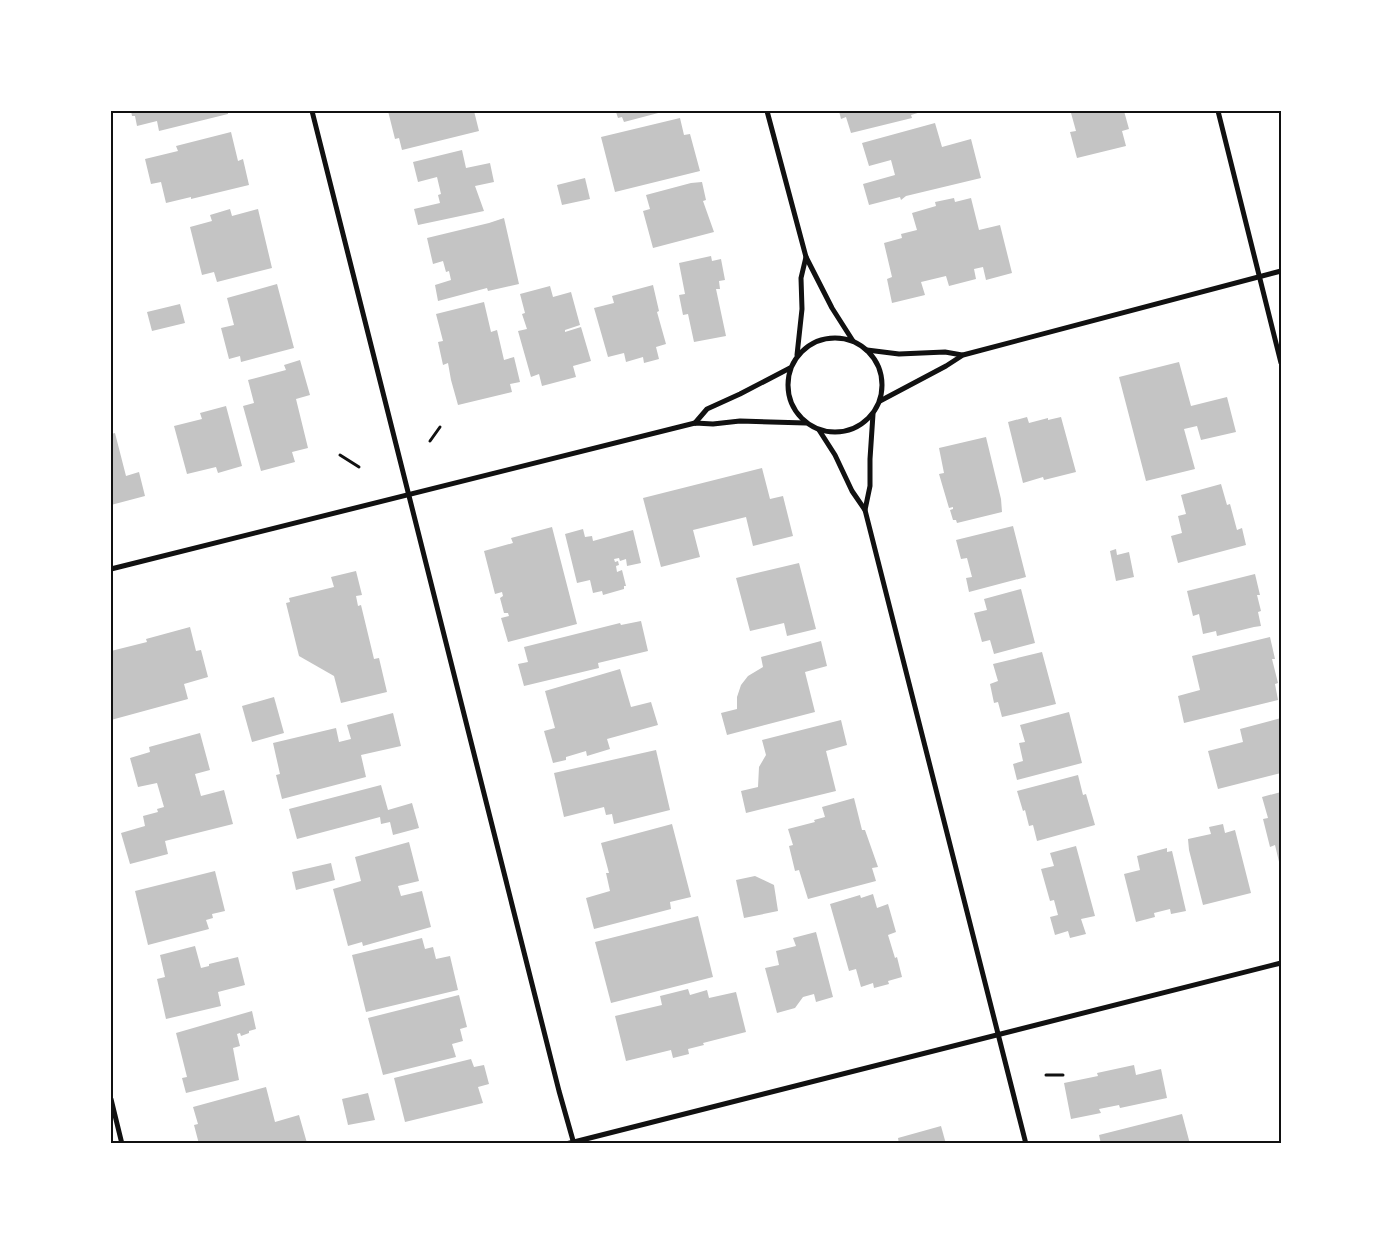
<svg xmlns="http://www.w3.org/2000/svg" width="1392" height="1255" font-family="'Alegreya Sans',sans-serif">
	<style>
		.building { fill: #c4c4c4 }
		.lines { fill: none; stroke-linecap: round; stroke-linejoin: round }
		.path { stroke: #111; stroke-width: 3 }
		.minor { stroke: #111; stroke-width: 5 }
		.neatline { fill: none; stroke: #111; stroke-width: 2 }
	</style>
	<rect width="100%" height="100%" fill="#fff"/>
	<!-- building -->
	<g class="building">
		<path d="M131,111H228V114L159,131L157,121L137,126L135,116H132Z"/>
		<path d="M388,111H474L479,131L402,150L399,138L395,139Z"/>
		<path d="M617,111H662V112L624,122L622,117L618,118L616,112Z"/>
		<path d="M839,111H921V112L911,115L912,118L851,133L846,117L841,119Z"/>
		<path d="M1080,111H1124L1129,129L1122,131L1126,146L1077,158L1070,132L1076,131L1071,113Z"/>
		<path d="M680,118L684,135L690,134L700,171L615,192L601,137Z"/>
		<path d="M935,123L942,147L971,139L981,178L906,196L901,200L900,197L869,205L863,184L895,175L891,160L869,166L862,143Z"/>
		<path d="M231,132L238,161L243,159L249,185L191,199V197L166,203L161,182L151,184L145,159L178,151L176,146Z"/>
		<path d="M462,150L466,168L490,163L494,182L475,186L484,211L418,225L414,209L440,203L438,195L441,194L437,177L418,182L413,162Z"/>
		<path d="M585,178L590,199L562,205L557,185Z"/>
		<path d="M702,182L706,200L703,201L714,232L653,248L643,211L650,209L646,195L691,183Z"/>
		<path d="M954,198L955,202L971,198L979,230L1000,225L1012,273L986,280L983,267L974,269L976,279L949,286L946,276L921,282L925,295L892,303L887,279L892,277L884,243L902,238L901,234L917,230L912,213L936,206L935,202Z"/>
		<path d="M230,209L232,216L258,209L272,268L217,282L214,272L202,275L190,227L212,221L210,215Z"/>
		<path d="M504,218L519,284L488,291L487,288L438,301L435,285L451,280L449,271L446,272L443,261L433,264L427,238L489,223Z"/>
		<path d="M711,256L712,261L721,259L725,280L719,281L720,289H716L726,336L694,342L688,314L683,315L679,295L685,294L679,263Z"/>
		<path d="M277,284L294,348L241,362L240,356L229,359L221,328L234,325L227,298Z"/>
		<path d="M653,285L659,311L657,312L666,344L656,347L659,359L644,363L643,357L626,362L624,353L608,357L594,308L614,303L612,296Z"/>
		<path d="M550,286L553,297L571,292L580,325L565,330V332L581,327L591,361L573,366L576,377L542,386L539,374L531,377L518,331L527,329L522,314L525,313L520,294Z"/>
		<path d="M484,302L491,332L497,330L504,360L514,357L520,382L510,384L512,392L458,405L451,380L448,363L443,365L438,342L443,341L436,314Z"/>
		<path d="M180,304L185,323L152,331L147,312Z"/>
		<path d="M300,360L310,395L296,399L308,448L292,452L295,462L261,471L243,406L254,403L248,380L286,370L284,365Z"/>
		<path d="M1179,362L1191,406L1227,397L1236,432L1201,440L1197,426L1184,429L1195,469L1146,481L1119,377Z"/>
		<path d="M226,406L242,466L218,473L216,467L187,474L174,426L202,419L200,413Z"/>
		<path d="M1027,417L1029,423L1048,418V420L1061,417L1076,472L1044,480L1043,477L1023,483L1008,422Z"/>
		<path d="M115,433L126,476L139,472L145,496L111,505V434Z"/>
		<path d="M986,437L1001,499L1002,512L957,523L956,520H953L950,510L953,509V507L949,508L939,474L944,473L939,448Z"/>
		<path d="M762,468L770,499L783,496L793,536L753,546L746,517L693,530L700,557L661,567L643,498Z"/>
		<path d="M1221,484L1227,505L1230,504L1237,530L1242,528L1246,545L1178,563L1171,536L1182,533L1178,516L1186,514L1181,495Z"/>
		<path d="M1013,526L1026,577L969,592L966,578L972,577L967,558L961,559L956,540Z"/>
		<path d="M552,527L577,624L508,642L501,618L509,616L508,613H504L500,598L503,596L502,592L495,594L484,551L513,543L511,538Z"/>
		<path d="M583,529L585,537L592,536L593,541L633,530L641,563L627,566L626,559L620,561L619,558L614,559L615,562L618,561L619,565L616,566L617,572L622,570L626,586H624V589L603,595L602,591L593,593L590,580L577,583L565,534Z"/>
		<path d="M1116,549L1117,555L1129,552L1134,577L1116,581L1110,551Z"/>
		<path d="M799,563L816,629L787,636L784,623L750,631L736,578Z"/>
		<path d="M356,571L362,595L356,596L358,606L361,605L374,659L379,658L387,692L341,703L334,676L299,656L286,603L290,602L289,598L334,587L331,577Z"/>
		<path d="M1255,574L1260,595H1257L1261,611L1258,612L1261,626L1254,627L1217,636L1216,631L1203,634L1199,614L1193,616L1187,591Z"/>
		<path d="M1021,589L1035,643L994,654L990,640L982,642L974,613L987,610L984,599Z"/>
		<path d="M641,621L648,651L598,663L599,668L524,686L518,664L528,662L524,647L620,623L621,625Z"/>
		<path d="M190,627L196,651L201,650L208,677L184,684L188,699L111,720V651L147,642L146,639Z"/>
		<path d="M1270,637L1275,659H1272L1278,683L1275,684L1278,700L1184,723L1178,696L1200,690L1192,656Z"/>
		<path d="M821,641L827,666L805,672L815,712L727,735L721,713L737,709V697L741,685L748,676L763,667L761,657Z"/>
		<path d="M1042,652L1056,704L1002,717L998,702L994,703L990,684L998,681L993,664Z"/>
		<path d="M620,669L631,707L651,702L658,725L607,739L610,749L587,756L586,751L566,757V760L553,763L544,731L555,728L545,691Z"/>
		<path d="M274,697L284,733L252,742L242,706Z"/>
		<path d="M1069,712L1082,763L1017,780L1013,764L1023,761L1019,743L1025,742L1020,725Z"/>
		<path d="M393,713L401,746L361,755L366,777L282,799L276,775L280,774L273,743L336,728L339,742L351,739L347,725Z"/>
		<path d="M1281,718V773L1218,789L1208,751L1243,742L1240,729Z"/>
		<path d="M841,720L847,745L826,751L836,791L746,813L741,791L758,787L759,767L766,755L762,740Z"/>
		<path d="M200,733L210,770L195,774L201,796L224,790L233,824L165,841L168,854L130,864L121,833L145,826L143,816L158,812L157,809L164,807L157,783L138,787L130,758L150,752L149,747Z"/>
		<path d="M656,750L670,810L614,824L612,814L606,815L604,807L564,817L554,773Z"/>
		<path d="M1078,775L1083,795L1086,794L1095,825L1037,841L1033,825L1029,826L1025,810L1023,811L1017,791Z"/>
		<path d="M381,785L388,810L412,803L419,828L393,835L390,822L381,824L380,817L297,839L289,809Z"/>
		<path d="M1281,792V866H1280L1275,845L1270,847L1263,819L1268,818L1262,797Z"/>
		<path d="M854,798L862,830H865L878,867L872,868L876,881L808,899L799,870L795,871L789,846L793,845L788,829L815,822L814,820L825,817L822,807Z"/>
		<path d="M672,824L691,897L670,902L671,909L594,929L586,898L610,891L606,873H609L601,843Z"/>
		<path d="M1223,824L1225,833L1235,830L1251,893L1203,905L1189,850L1188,839L1211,834L1209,827Z"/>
		<path d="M409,842L419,881L398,886L401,896L422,891L431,927L363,946L362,942L348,946L333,889L361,881L355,857Z"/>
		<path d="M1076,846L1095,916L1081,919L1086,934L1070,938L1068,931L1055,935L1050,917L1058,915L1054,900L1050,901L1041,869L1054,866L1050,853Z"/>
		<path d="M1167,848V852L1172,851L1186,911L1171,914L1170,909L1154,913L1155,917L1136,922L1124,874L1140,870L1137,856Z"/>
		<path d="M331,863L335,880L296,890L292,872Z"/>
		<path d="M215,871L225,911L212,914L213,918L206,920L209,929L148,945L135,891Z"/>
		<path d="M755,876L774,885L778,911L744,918L736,880Z"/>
		<path d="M873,894L877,908L888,904L896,932L888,935L895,958L897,957L902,977L888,981L889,984L874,988L873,983L861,987L856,969L849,971L830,904L860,895L861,898Z"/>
		<path d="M698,916L713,977L611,1003L595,942Z"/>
		<path d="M816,932L833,997L816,1002L814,994L803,997L795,1008L777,1013L765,968L779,965L776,951L796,946L793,938Z"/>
		<path d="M422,938L425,949L433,947L436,959L450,956L458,990L366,1012L352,955Z"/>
		<path d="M195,946L201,968L209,966V964L238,957L245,985L218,992L221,1006L166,1019L157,979L165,977L160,955Z"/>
		<path d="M688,989L690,995L707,990L709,998L736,992L746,1032L703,1043L704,1045L688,1049L689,1054L673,1058L671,1050L626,1061L615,1016L662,1005L660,996Z"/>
		<path d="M459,995L467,1027L460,1029L463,1041L452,1044L456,1057L383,1075L368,1018Z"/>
		<path d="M252,1011L256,1029L249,1031V1033L241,1036L240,1033L237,1034L240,1046L233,1048L239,1080L186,1093L182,1078L187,1077L176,1033Z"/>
		<path d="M471,1059L474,1067L484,1065L489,1084L478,1087L483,1103L405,1122L394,1078Z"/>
		<path d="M1134,1065L1136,1075L1161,1069L1167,1098L1120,1108L1119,1105L1099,1109L1101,1113L1071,1119L1064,1083L1098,1076L1097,1073Z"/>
		<path d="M266,1087L275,1122L299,1115L307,1143L199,1144L194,1125L198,1124L193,1107Z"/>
		<path d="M368,1093L375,1120L348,1125L342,1099Z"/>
		<path d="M1182,1114L1190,1144H1101L1099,1135Z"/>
		<path d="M941,1126L946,1144H899L898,1138Z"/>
	</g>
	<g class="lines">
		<!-- path -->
		<g class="path">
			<path d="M430,441L440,427"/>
			<path d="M340,455L359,467"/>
			<path d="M1046,1075H1063"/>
		</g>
		<!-- minor -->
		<g class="minor">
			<path d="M312,111L559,1091L574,1144"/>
			<path d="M767,111L806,257L832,308L853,341"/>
			<path d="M1218,111L1281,363"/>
			<circle cx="835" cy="385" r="47"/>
			<path d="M867,350L899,354L945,352L962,355"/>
			<path d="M797,355L802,309L801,278L806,257"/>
			<path d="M880,401L946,366L963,355L1281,271"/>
			<path d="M695,423L707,409L740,394L790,368"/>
			<path d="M819,430L835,455L852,491L865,510L1026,1144"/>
			<path d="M865,510L870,486V459L873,414"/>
			<path d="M111,569L695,423L713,424L740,421L806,423"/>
			<path d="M111,1099L122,1144"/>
			<path d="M566,1144L1281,963"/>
		</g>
	</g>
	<!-- border -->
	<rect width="1392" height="1255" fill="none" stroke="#ffffff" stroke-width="225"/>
	<rect x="112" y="112" width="1168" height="1030" class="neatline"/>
</svg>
